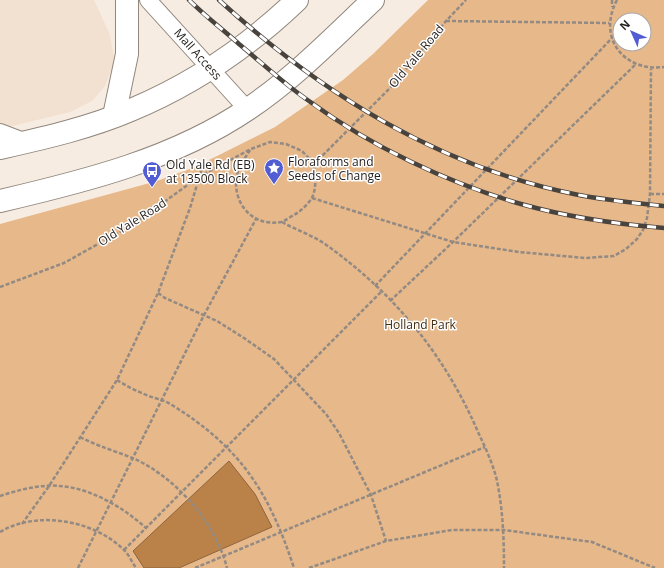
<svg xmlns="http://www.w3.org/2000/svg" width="664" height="568" font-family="'Open Sans',sans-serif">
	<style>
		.built { fill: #f2e0d0 }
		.green { fill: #e7b88a; fill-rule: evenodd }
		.water { fill: #ba8249; stroke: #8e653c }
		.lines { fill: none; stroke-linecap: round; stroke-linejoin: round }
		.service-casing { stroke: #91877d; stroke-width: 18 }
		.secondary-casing { stroke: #91877d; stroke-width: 24 }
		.path { stroke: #928a83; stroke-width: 2.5; stroke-dasharray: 4 2; stroke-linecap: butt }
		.service { stroke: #fff; stroke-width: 16 }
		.secondary { stroke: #fff; stroke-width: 22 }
		.rail-casing { stroke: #49433e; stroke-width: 4.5 }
		.rail { stroke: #fff; stroke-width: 3; stroke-dasharray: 9; stroke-linecap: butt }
		.labels { text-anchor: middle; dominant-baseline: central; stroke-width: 3; stroke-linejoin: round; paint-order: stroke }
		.street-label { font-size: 12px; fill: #26211e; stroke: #fff }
		.poi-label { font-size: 12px; fill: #26211e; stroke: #fff; text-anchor: start }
		.park-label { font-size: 12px; fill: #412a10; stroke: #fff }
	</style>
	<rect width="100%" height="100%" fill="#f7ece1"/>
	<!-- built -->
	<path class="built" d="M0,0H94L110,35L114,57L113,66L105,86L92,101L70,112L0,129Z"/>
	<!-- green -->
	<path class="green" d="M428,0H664V568H0V224L157,181L195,167L275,127L343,80L373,54ZM620,20H644V44H620Z"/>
	<!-- water -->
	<path class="water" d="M229,461L255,494L272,527L179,568H144L133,551Z"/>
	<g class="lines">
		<defs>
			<g id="service">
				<path d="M148,0L247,109"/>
				<path d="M0,132L26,142"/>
			</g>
			<g id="secondary">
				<path d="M114,116L127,54V0"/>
				<path d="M0,148C44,138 89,128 131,110C193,84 249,46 297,0"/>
				<path d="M0,201C86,181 174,159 248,109C294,78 333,38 373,0"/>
			</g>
		</defs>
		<!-- service casing -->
		<use href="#service" class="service-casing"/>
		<!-- secondary casing -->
		<use href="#secondary" class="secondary-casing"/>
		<!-- path -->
		<g class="path">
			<path d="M612,0V7"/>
			<path d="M617,0C597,37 623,72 664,67"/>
			<path d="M446,21L609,23"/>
			<path d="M250,150C247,155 243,161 240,166C227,195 248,228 281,222C285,221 290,217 294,215C301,211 308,204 312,198C317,187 315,175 314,164"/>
			<path d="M314,164L392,86L446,21L466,0"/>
			<path d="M650,194H664"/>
			<path d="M312,198L453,242L519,252L585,258L614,256L626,249L637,239L643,230L647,218L650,194L651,69"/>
			<path d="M282,222C296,230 312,235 325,244C394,293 445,355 478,432C486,449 495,468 498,486C503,513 504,541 504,568"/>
			<path d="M375,286L612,38"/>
			<path d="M0,287L64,263L132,225L200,176L251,149L270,142L286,144L302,151L314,164"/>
			<path d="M158,293L165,298L217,321L244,338L274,359L326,414L339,433L371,495L386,541"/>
			<path d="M390,301L453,242L636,64"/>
			<path d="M117,380C128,387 142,394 155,398C161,400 166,401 172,405C241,448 269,492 294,568"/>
			<path d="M80,437C99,447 119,452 137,460C178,480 216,524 227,568"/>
			<path d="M0,496C18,490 41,484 60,486C91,488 124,508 146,528"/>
			<path d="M22,524L49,486L117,380L158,293L190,208L202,168"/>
			<path d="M0,532C37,510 94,520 124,550C129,555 132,562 136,568"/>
			<path d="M124,550L381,292"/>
			<path d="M78,568L204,315L256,219"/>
			<path d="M195,568L485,447"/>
			<path d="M309,568L386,541L452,530H504L592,542L655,568"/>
		</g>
		<!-- service -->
		<use href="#service" class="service"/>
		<!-- secondary -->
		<use href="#secondary" class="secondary"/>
		<defs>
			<g id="rail">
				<path d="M189,0C204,15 222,29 239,44C262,63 284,84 309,101C370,146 448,183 521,204C567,217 616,224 664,228"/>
				<path d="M219,0C321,93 437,166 574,194C603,200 634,203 664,206"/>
			</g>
		</defs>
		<!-- rail casing -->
		<use href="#rail" class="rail-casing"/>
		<!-- rail -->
		<use href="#rail" class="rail"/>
	</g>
	<!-- icons -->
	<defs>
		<symbol id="sight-pin" viewBox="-11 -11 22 30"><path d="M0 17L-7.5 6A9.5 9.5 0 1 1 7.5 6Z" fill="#535dd3" stroke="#fff"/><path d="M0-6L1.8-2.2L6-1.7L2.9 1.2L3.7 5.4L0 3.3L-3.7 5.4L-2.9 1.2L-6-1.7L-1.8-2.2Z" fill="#fff"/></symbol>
		<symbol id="bus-pin" viewBox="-11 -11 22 30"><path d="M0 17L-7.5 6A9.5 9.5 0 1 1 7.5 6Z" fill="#535dd3" stroke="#fff"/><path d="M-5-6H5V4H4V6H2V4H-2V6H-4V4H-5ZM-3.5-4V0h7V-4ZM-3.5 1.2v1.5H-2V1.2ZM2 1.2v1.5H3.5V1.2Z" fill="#fff"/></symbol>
	</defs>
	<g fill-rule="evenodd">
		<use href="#sight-pin" x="263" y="157" width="22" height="30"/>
		<use href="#bus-pin" x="141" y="160" width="22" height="30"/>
	</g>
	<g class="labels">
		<!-- street labels -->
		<g class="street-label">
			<text transform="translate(198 54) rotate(48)">Mall Access</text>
			<text transform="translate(416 56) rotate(-50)">Old Yale Road</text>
			<text transform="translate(132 222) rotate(-32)">Old Yale Road</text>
		</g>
		<!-- poi labels -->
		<g class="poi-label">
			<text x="288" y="161">Floraforms and<tspan x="288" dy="14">Seeds of Change</tspan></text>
			<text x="166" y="164">Old Yale Rd (EB)<tspan x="166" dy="14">at 13500 Block</tspan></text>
		</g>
		<!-- park labels -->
		<g class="park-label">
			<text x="420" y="324">Holland Park</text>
		</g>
	</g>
	<!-- north arrow -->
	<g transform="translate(632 32) rotate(315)"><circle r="19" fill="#ffffff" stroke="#a8a6a5"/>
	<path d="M0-3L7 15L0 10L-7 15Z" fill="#535dd3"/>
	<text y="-6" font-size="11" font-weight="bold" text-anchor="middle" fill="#26211e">N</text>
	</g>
</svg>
